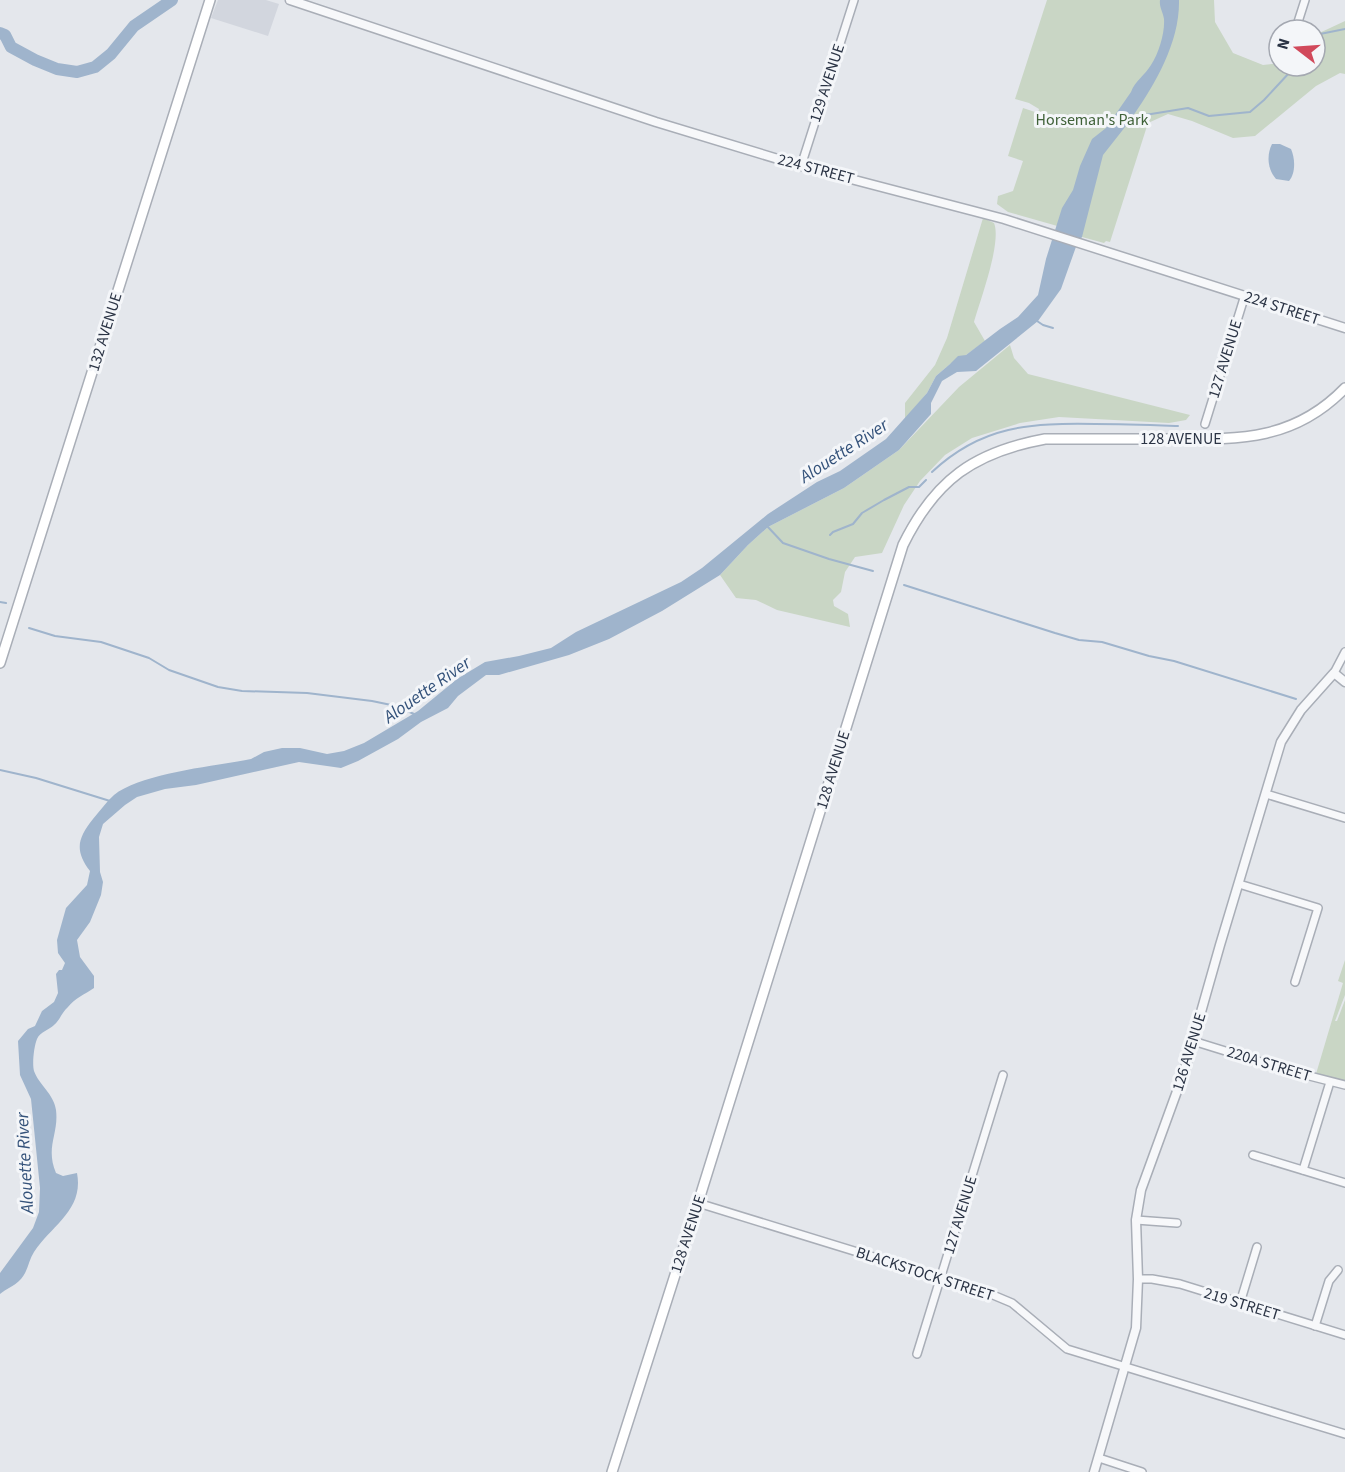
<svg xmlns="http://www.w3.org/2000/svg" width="1345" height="1472" font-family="'Source Sans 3',sans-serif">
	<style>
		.built { fill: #d2d6de }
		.green { fill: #c9d6c5 }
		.water { fill: #9fb4cc }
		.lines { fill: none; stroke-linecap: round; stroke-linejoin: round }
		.stream { stroke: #9fb4cc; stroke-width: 2 }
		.river { stroke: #9fb4cc; stroke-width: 12 }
		.minor-casing { stroke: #a9aeb7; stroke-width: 10 }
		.tertiary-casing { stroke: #a9aeb7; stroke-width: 11 }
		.secondary-casing { stroke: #a9aeb7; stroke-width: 12 }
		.minor { stroke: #f7f8fa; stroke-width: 7 }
		.tertiary { stroke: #f7f8fa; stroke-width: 8 }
		.secondary { stroke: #fff; stroke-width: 9 }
		.labels { text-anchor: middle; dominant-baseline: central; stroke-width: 6; stroke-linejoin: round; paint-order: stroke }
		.street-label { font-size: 16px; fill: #2b3445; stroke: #f4f6f9 }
		.park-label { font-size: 16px; fill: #3f6138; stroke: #f4f6f9 }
		.water-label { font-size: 18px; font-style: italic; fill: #34527a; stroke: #f4f6f9 }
	</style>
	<rect width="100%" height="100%" fill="#e4e7ec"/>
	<!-- built -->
	<path class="built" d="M218,0H266L279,4L268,36L211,18Z"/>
	<!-- green -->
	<g class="green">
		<path d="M1047,0H1214L1215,22L1233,53L1263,65L1279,63V66H1315V35L1345,21V74L1340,73L1316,86L1255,136L1233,138L1192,121L1168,114L1148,123L1110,242L1106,241L1104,243L1082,237V233L1008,212L997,204L998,196L1013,191L1023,161L1008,156L1023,108L1038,113L1039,109L1029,103L1015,99Z"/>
		<path d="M983,218L994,223C1002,242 980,301 974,322L985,341L966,355L950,364L936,376L927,393L905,419V403L935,365L947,338Z"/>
		<path d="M1010,345L1014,358L1028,374L1190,415L1186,420L1169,423L1059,417L1020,423L972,438L945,455L920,481L904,505L882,553L855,557L845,572L841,592L833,600L834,606L848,614L850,627L777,610L756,600L736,598L720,575L748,545L768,527L844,488L899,450L959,387Z"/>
		<path d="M1345,960V995L1335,1021H1337L1345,1000V1081L1316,1074L1343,983L1338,981Z"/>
	</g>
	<!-- water -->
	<g class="water">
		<path d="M1160,0H1179C1180,41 1156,83 1133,116H1148L1129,122L1103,155L1082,237L1077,244L1061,289L1038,321L976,371L957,372L942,381L931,403V414L899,450L844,488L768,527L748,545L720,575L662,611L609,639L569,655L499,675H486L458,696L448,708L421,722L398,739L358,761L341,768L299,762L196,785L165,789L137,797L125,805L103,824L99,837L100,872L103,882L101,895L90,922L77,940L80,957L94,976V988C85,994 74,999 68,1007C62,1012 60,1020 54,1025C49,1030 40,1032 37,1039C34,1046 32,1064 34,1071C39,1085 54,1094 56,1110C59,1134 45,1147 56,1173L63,1176L77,1173C84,1210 52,1225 34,1252C28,1261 28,1273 19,1281C14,1286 6,1289 0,1294V1273L33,1228L39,1212L40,1188L31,1099L20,1075L18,1041L28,1029L35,1026L42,1011L54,1002L58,993L56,974L59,970H62L65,963L58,953L57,940L66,908L87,885L90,871C74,850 78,838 93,819C100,811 106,802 114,795C141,773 216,766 251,759L264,752L282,748H300L327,754L344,751L364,743L418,711L457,679L485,662L519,656L551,648L576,632L681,582L702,568L768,514L817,482L840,471L886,439L927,393L936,376L950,364L958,356L966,355L1000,329L1018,317L1038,295L1046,259L1062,208L1073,190L1080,166L1092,139L1106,128L1131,92C1135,81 1145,75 1151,65C1159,53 1165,32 1164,19C1163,12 1159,7 1160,0Z"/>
		<path d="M1272,144H1280L1291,149C1295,158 1296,173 1289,181L1276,179C1268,170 1266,156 1272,144Z"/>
	</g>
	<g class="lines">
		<!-- stream -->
		<g class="stream">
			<path d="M1315,35L1345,29"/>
			<path d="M1145,115L1188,108L1209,116L1250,112L1264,100L1290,72L1293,66"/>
			<path d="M1037,321L1043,325L1053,328"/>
			<path d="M932,472C982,425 1031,423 1095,424C1123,424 1150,425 1178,426"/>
			<path d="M767,526L783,543L829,559L873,571"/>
			<path d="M830,535L833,532L853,524L862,513L884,500L909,487H919L926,480"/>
			<path d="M904,585L1055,633L1079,640L1102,642L1149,656L1174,661L1296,699"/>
			<path d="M0,602L6,603"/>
			<path d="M29,628L55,636L101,642L149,658L169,670L218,687L242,691L307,693L372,701L396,706L414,714"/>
			<path d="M0,770L36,778L110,801"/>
		</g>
		<!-- river -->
		<path class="river" d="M0,33L5,35L11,47L35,60L57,69L77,72L95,67L111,54L134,26L172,0"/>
		<defs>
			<g id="minor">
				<path d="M1298,22L1305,0"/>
				<path d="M801,166L854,0"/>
				<path d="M1205,424L1245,295"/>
				<path d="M1334,673L1345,652"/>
				<path d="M1266,794L1345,818"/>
				<path d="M1239,884L1318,908L1295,982"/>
				<path d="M1193,1041L1290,1071L1345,1085"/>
				<path d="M1253,1155L1345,1183"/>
				<path d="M1303,1170L1330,1082"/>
				<path d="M698,1203L981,1290L1012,1303L1067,1349L1345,1434"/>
				<path d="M1136,1220L1177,1223"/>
				<path d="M1138,1279H1152L1180,1284L1345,1335"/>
				<path d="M1240,1303L1257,1247"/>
				<path d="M1315,1326L1329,1281L1338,1270"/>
				<path d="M917,1354L1003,1075"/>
				<path d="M1099,1458L1142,1472"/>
			</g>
			<g id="tertiary">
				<path d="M290,0L656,122L801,166L1004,219L1345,328"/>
				<path d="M1094,1472L1136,1328L1138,1279L1136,1220L1141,1190L1184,1072L1220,945L1281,742L1301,710L1334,673L1345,682"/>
			</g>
			<g id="secondary">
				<path d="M0,663L210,0"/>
				<path d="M612,1472L698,1203L903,545C935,480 974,452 1045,439C1083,439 1122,439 1160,439C1232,439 1291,444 1345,388"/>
			</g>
		</defs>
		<!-- minor casing -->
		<use href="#minor" class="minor-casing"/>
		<!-- tertiary casing -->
		<use href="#tertiary" class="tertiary-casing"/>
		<!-- secondary casing -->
		<use href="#secondary" class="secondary-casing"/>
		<!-- minor -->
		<use href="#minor" class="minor"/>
		<!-- tertiary -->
		<use href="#tertiary" class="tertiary"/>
		<!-- secondary -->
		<use href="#secondary" class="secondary"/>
	</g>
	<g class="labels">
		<!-- street labels -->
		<g class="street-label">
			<text transform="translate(827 83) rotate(-72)">129 AVENUE</text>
			<text transform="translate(816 169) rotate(15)">224 STREET</text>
			<text transform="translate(1282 308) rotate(18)">224 STREET</text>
			<text transform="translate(105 332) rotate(-73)">132 AVENUE</text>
			<text transform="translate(1225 359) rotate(-73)">127 AVENUE</text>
			<text x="1181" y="439">128 AVENUE</text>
			<text transform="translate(833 770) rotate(-73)">128 AVENUE</text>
			<text transform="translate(1189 1052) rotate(-73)">126 AVENUE</text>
			<text transform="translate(1269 1064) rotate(17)">220A STREET</text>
			<text transform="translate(960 1215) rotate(-73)">127 AVENUE</text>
			<text transform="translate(688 1234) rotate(-72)">128 AVENUE</text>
			<text transform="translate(925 1274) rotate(18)">BLACKSTOCK STREET</text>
			<text transform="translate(1242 1304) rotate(17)">219 STREET</text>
		</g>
		<!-- park labels -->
		<g class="park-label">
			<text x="1092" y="120">Horseman's Park</text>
		</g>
		<!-- water labels -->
		<g class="water-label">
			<text transform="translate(844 451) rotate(-33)">Alouette River</text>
			<text transform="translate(427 690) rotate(-35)">Alouette River</text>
			<text transform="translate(25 1163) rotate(-93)">Alouette River</text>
		</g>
	</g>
	<!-- north arrow -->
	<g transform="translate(1297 48) rotate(287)"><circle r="28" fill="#f4f6f9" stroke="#a4a8b1" stroke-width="1.5"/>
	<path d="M0-4.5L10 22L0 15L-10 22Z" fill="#d1495b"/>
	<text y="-9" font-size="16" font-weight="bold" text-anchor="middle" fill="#2b3445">N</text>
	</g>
</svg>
